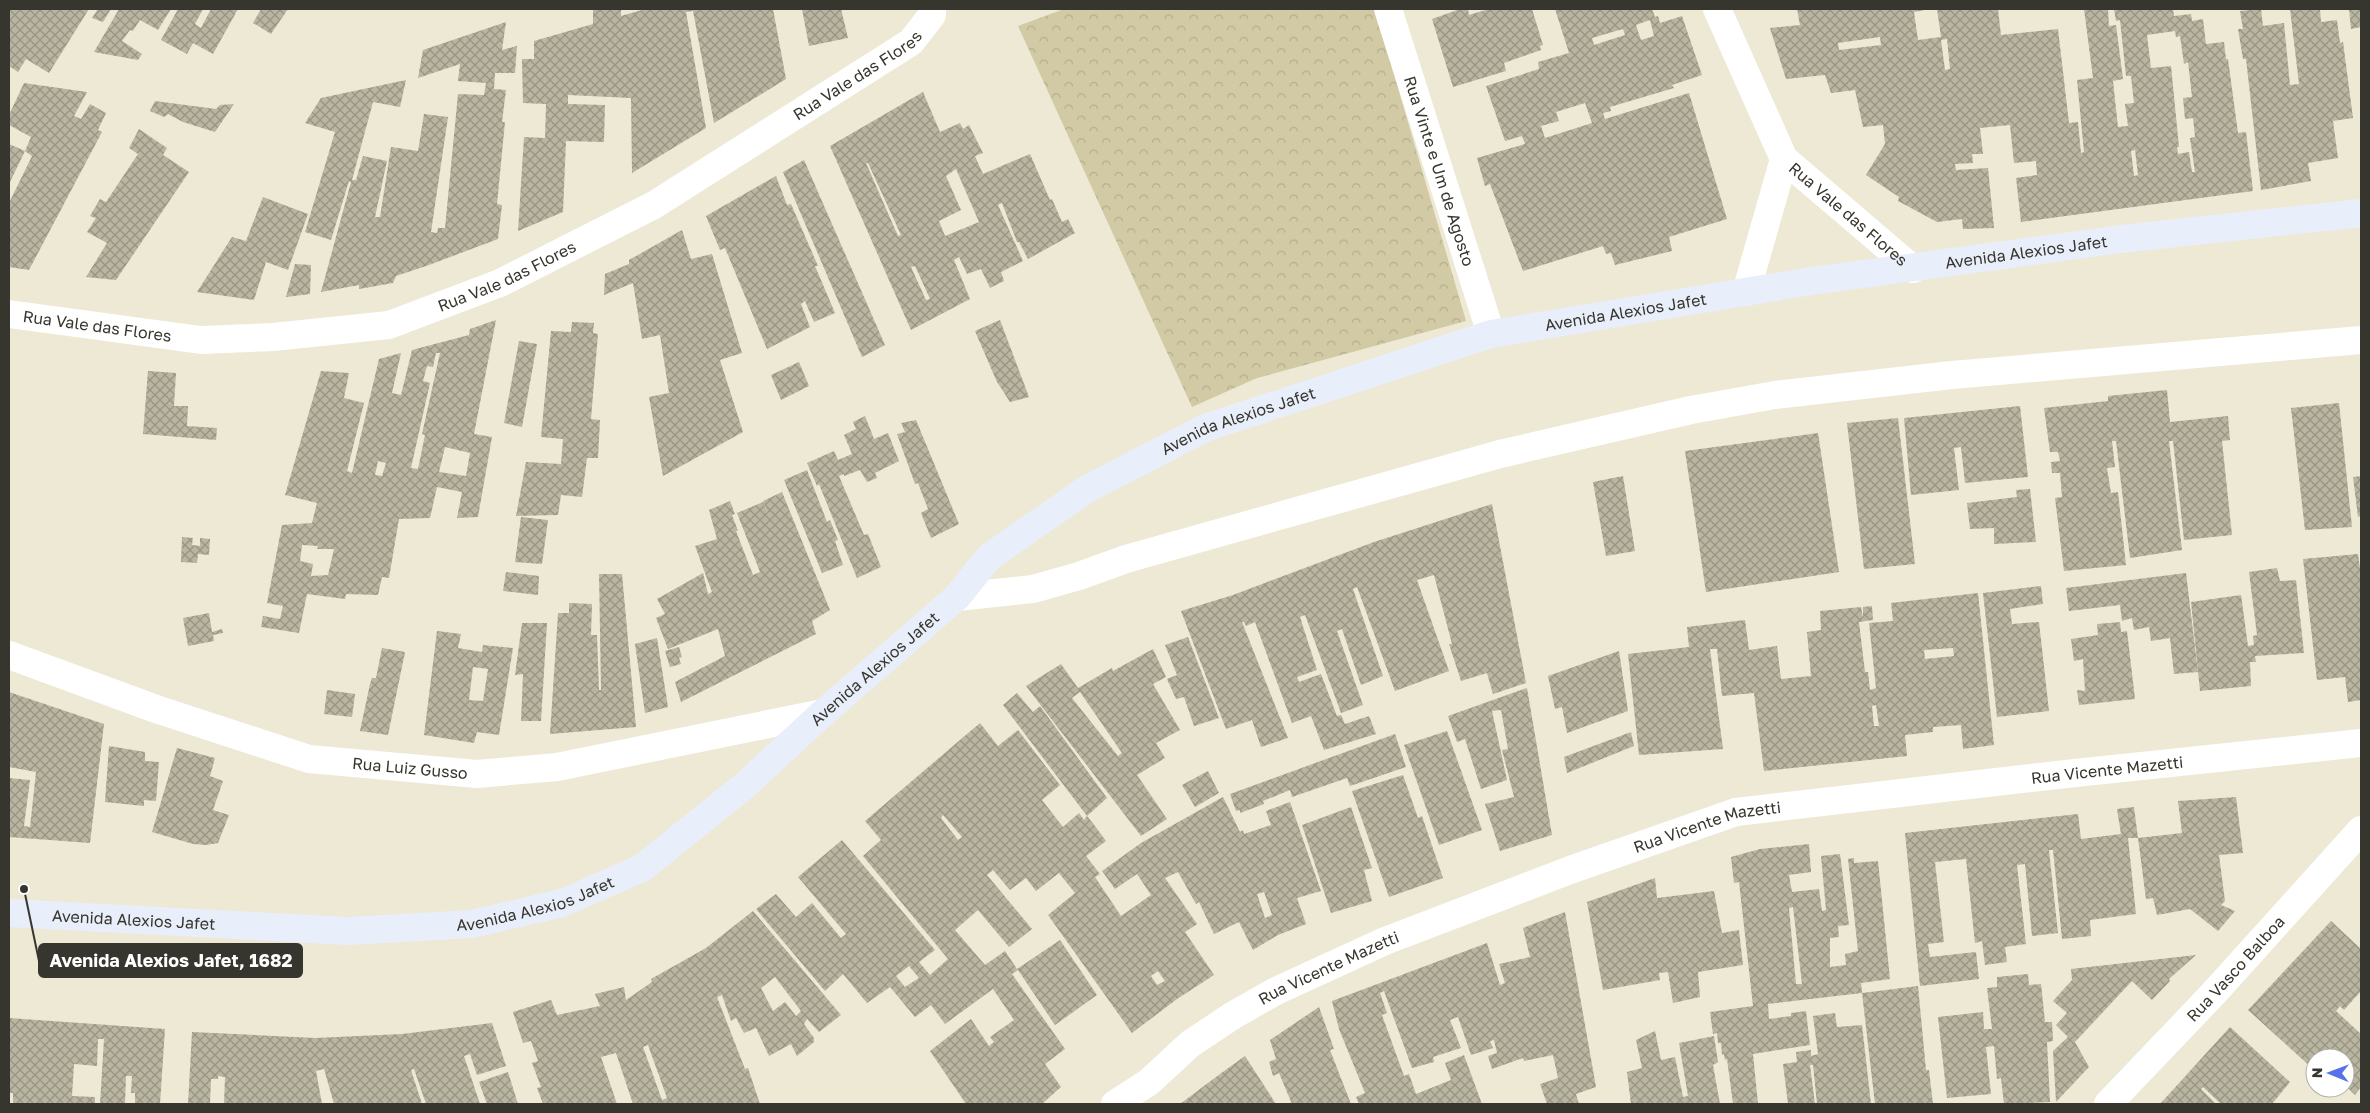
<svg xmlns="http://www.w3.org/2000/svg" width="2370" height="1113" font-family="'Golos Text',sans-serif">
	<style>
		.forest { fill: url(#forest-crowns) }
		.building { fill: url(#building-cross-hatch); fill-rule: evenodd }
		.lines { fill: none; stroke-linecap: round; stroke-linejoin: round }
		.minor { stroke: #fff; stroke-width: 28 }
		.secondary { stroke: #e9eefb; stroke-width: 28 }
		.labels { text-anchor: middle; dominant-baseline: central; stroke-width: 5; stroke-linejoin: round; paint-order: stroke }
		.street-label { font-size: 16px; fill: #37362e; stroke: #fff }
		.leader { fill: none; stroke: #37362e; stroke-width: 2 }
		.callout-dot { fill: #37362e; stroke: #fff; stroke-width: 2 }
		.callout { fill: #37362e; stroke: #37362e; stroke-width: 2 }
		.callout-label { font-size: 18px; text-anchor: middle; font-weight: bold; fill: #fff }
	</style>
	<defs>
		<pattern id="forest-crowns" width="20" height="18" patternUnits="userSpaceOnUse" patternTransform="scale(1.25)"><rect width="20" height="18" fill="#d1caa5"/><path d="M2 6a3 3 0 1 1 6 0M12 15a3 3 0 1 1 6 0" fill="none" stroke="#b4ae8e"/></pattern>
		<pattern id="building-cross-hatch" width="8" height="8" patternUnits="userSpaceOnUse" patternTransform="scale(1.25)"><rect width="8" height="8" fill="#b9b5a1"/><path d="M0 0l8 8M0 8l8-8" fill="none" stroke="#979484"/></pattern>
	</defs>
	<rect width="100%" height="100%" fill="#ede9d4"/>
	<!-- forest -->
	<path class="forest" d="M1064,9H1375L1466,321L1257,378L1192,407L1018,26Z"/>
	<!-- building -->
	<g class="building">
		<path d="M9,9H89L49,73L26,59L18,72L9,66Z"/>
		<path d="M98,9H111L103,22L92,18Z"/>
		<path d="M119,9H171L158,30L140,20L133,31L130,30L122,41L142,54L138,60L94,52Z"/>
		<path d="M178,9H203L195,24L201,28L211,9H238L213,54L193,43L187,54L161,40Z"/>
		<path d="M261,9H288L271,34L253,23Z"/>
		<path d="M593,9H621V16L645,9H773L786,79L714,123L693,11L686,12L706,128L632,173L631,98L568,95V104L605,105L604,142L566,141L563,212L518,231L524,137L545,138L546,104L523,103L522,59H534V41L593,24Z"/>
		<path d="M802,9H841L848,38L809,46Z"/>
		<path d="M1460,9H1468L1469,15L1489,9H1532L1543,45L1540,46L1541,50L1504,63L1506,71L1453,87L1432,19Z"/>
		<path d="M1555,9H1652L1655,17L1658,16L1660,23L1682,16L1702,75L1672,85L1674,88L1610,107L1611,111L1603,113L1605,119L1689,93L1727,219L1669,237L1672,251L1615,265L1611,253L1606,254L1603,246L1523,271L1490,184L1485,186L1477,158L1525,144L1522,136L1505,141L1486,86L1539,69L1538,62L1569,53ZM1650,20L1654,36L1641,40L1636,25ZM1623,29L1625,35L1594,45L1592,38ZM1585,103L1592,123L1545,138L1541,126L1559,121L1556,112Z"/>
		<path d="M1797,9H1931L1914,12L1918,40L1941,37L1937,9H1998L2001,35L2058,29L2069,123L2078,122L2081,153L2084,152L2077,80L2093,78L2084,9H2108L2109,26L2116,25L2123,79L2113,81L2118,127L2128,126L2125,104L2134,103L2131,76H2126L2120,20L2116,21L2114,9H2173L2174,16L2191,14L2192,21L2203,19L2206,44L2224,42L2226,59H2228L2238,133L2246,132L2253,191L2021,222L2016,178L2037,175L2036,161L2014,163L2010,125L1980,128L1983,154H1972L1973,163L1955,164L1956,170L1988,168L1994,228L1963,229L1962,219L1937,222L1898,201L1899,197L1866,175L1885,144L1883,125L1863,127L1855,90L1831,93L1825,75L1786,79L1770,28L1800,25ZM2175,31L2176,37L2180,36L2184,64L2188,62L2192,97L2183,98L2185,119L2193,118L2195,137L2190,138L2195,172H2192L2189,152L2178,154L2177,147H2179L2171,66L2151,68L2147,35ZM1880,37L1881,45L1839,50L1838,43ZM1947,39L1950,69L1945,70L1941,40ZM2135,150L2138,175L2134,176L2131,151Z"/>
		<path d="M2261,9L2263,26L2284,23L2290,85L2299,84L2290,9H2320L2321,22L2337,20L2340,43L2343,42L2353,118L2333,121L2338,158L2308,163L2311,181L2261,190L2246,59H2243L2238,29H2243L2240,11Z"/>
		<path d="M2349,9H2361V27L2351,29Z"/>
		<path d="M506,22L502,50L517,46L515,73H495L494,89L506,90L502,122H505L497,204L502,205L498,239L429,265L396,276L393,283L359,289V285L321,292L351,182L349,181L331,240L305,232L335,132L305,123L321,98L406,80L400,107L373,102L352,180H356L363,156L387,161L375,217H380L391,147L418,151L424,114L448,117L431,232L437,233L438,228H445L458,94L484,95L486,83L458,81L460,64L418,78L423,50Z"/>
		<path d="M24,83L87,92L74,116L81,119L90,104L106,113L98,130L102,132L29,270L9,267V203L32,156L25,151L31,137L9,125V115Z"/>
		<path d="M923,92L940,132L960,123L963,129L969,125L983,153L975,156L983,174L1030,154L1050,200L1052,199L1062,222L1068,219L1075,233L1028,259L1019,242H1017L1002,203L998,205L1023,261L1001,272L1004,281L990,288L981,269L967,274L959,257L954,260L970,299L911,330L830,146ZM866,163H868L901,235L898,236ZM956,169L979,222L945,236L939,221L961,210L946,176ZM915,266L930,299L926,300L911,267Z"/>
		<path d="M155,101L216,109L220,105L234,104L215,132L183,122L168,114L164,117L150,111Z"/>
		<path d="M139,129L167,148L163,155L189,172L116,280L86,277L107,243L87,232L96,218L90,216L100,199L106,202L138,154L129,148Z"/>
		<path d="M9,144L25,151L9,184Z"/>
		<path d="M804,160L885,345L862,357L783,172Z"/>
		<path d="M776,176L787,205L791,204L818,266H815L835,313L814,322L805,301L801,304L810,327L767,349L725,248L720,250L706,216Z"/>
		<path d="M263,197L308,214L288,270L266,262L254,300L197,292L232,237L246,241Z"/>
		<path d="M682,230L691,259L712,254L742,353L720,360L743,432L663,476L649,397L669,393L660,335L642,339L633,283L604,295L605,274L629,264V260Z"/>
		<path d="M295,264L311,265L310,294L286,297Z"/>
		<path d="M496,320L474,434L492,437L478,517L457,518L462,492L437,487L430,518L399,519L389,578L382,577L378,595L346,594L345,599L307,594L299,633L261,627L263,616L280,619L283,606L267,603L282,525L312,523L317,503L285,495L321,371L349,373L344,398L364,403L347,471L352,473L379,359L401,353L392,393L401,395L412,350L469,335L470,329ZM436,353H440L422,434L425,435L418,469L411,468L430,383L423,381L427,366L433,367ZM445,447L470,453L466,476L439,472ZM378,461L386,463L382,476L375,475ZM302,545L318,546L317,549H334L328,575L311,576L313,564L300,561Z"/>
		<path d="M1000,320L1029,397L1010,402L997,382L975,331Z"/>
		<path d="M572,322L594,323L593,333L598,334L591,419L600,420L598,458H587L582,497L561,495L558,515L516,516L526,462L561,464L563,439L541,437L551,331L571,332Z"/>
		<path d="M519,341L537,344L522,427L504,423Z"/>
		<path d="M799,362L809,386L781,400L771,375Z"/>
		<path d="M148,371L176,373L174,406H188L187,426L217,428L216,440L143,434Z"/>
		<path d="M2167,390L2170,422L2228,416L2230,440L2222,441L2232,535L2184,540L2173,441H2169L2182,550L2130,558L2116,441H2112L2115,467L2107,468L2111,493L2118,492L2126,565L2064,571L2055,498L2062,497L2060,473H2052L2051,462L2060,461L2058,452H2050L2044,408L2108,401V396Z"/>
		<path d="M2339,403L2352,527L2305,530L2291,408Z"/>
		<path d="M2020,406L2028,477L1965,483L1961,447L1954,448L1959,490L1911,495L1904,418Z"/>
		<path d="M865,416L874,439L888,433L899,461L875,473L877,478L867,482L860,470L844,476V474L839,476L864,535L868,534L881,567L857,578L819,484L817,486L807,463L834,451L838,460L852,454L844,435L856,429L853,422Z"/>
		<path d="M1898,418L1915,564L1864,569L1847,423Z"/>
		<path d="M916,420L959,524L931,538L921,513L928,509L918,483L915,484L897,434L905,432L901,423Z"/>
		<path d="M1818,433L1839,572L1706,592L1685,451Z"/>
		<path d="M807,470L827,522L830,520L838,540L835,541L843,565L822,573L784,480Z"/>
		<path d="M1623,476L1635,551L1606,556L1593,482Z"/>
		<path d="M2361,476V516L2358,517L2353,477Z"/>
		<path d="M2030,489L2036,542L1994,544V528L1970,529L1967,503L2017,497L2016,490Z"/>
		<path d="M782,492L830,610L812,621L816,634L681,702L675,682L725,656L718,629L668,649L656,618L665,614L657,599L703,573L708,594L712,592L695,546L717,539L709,510L730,501L735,514L732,515L738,531H736L753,575L760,572L737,513L763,502L770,518L763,501Z"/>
		<path d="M1492,504L1526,683L1493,694L1487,673L1461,681L1449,644H1452L1434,575L1417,580L1449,671L1395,691L1357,587L1353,589L1383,676L1361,685L1342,629L1337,631L1363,705L1341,713L1305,615L1300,617L1317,670L1297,677L1299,682L1321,674L1337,716L1341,715L1345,724L1369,716L1376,734L1324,750L1311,716L1292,723L1255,622L1246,626L1244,622H1242L1288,738L1261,747L1252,720L1226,729L1181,611L1233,595L1374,542Z"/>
		<path d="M521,517L548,520L542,564L515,562Z"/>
		<path d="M182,537L193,538L192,545L200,546V538L210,539L209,555L198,554L197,563L181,562Z"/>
		<path d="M2358,554L2361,576V700L2348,702L2345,677L2317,680L2303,559Z"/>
		<path d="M2277,568L2280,581L2296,580L2304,653L2255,656L2256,662H2250L2251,686L2200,691L2191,602L2241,595L2248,646L2254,645L2253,636L2257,635L2249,572Z"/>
		<path d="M506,572L539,576L538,595L503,591Z"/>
		<path d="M2186,573L2198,672L2174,674L2170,638L2151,641L2149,627L2134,630L2132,618L2122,621L2120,605L2069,611L2066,588Z"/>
		<path d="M599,574H622L636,727L550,734L558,613H569V603L592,604L591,635H597L599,690H601Z"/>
		<path d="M2041,586L2043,604L2010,609L2012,624L2039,622L2049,711L1997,717L1983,593Z"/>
		<path d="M1978,593L1994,745L1963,749L1961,725L1933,727V732L1905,735L1907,756L1764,771L1754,693L1722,696L1717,649H1710L1723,749L1639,755L1628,654L1689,647L1687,627L1745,620L1749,650L1777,646L1781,679L1811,676L1807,632L1821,630L1820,611L1861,607L1863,618V607L1872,606L1873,620L1859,622L1865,672H1868L1870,690L1876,688L1869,623L1893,621L1891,603ZM1953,648L1954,656L1925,659L1924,650ZM1876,705L1879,726H1874L1872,706Z"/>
		<path d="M209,613L212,632L222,629L223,633L213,635L214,641L188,646L183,618Z"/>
		<path d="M2120,622L2121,632L2127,631L2135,699L2079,705L2077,690L2085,691L2083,659L2074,661L2071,639L2098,635L2097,624Z"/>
		<path d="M522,623H547L541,721H521L523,674L515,675Z"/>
		<path d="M437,631L461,634L458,648L482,652L483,645L513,648L499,735L477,732L474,743L424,735ZM473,667L488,669L483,701L469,700Z"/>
		<path d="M1188,637L1219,718L1194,726L1184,697L1176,699L1167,679L1177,675L1165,645Z"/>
		<path d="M657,638L668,707L645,713L635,644Z"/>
		<path d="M679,647L682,657L679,658L681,664L670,667L665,651Z"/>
		<path d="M382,648L405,652L388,735L360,731L370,684L372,678H376Z"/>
		<path d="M1153,649L1166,677L1153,684L1180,730L1156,743L1165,758L1137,775L1167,819L1141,836L1026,686L1061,664L1078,688L1112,668L1113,671ZM1080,692L1122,753L1118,756L1072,698Z"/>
		<path d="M1619,651L1628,711L1567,733L1562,707L1555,709L1548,676Z"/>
		<path d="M1527,688L1552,835L1500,851L1485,804L1514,797L1502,750L1508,749L1501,710L1492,711L1507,780L1481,789L1465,739L1457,742L1448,716Z"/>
		<path d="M327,690L355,694L352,717L324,714Z"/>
		<path d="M9,692L104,724L90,843L9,837V778L30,780L24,826L30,827L36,772L9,767Z"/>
		<path d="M1017,693L1033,712L1040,706L1107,798L1087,816L1003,705Z"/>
		<path d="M980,723L998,746L1018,730L1060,785L1042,800L1063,827L1079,813L1084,820L1087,816L1095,826L1106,841L1086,856L1100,874L1095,877L1121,916L1151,895L1137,874L1115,889L1102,871L1141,843L1223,797L1240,832L1243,830L1244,834L1271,825L1266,811L1290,802L1321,891L1297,898L1306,924L1278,935L1253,950L1239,922L1214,934L1199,902L1196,904L1178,872L1165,878L1197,924L1185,932L1214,975L1177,999L1132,1033L1048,915L1075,893L1059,873L1036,891L1026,878L1010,890L993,870L987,875L1032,929L1009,947L978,910L955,930L985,965L1005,951L1017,969L1060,940L1097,995L1055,1025L1018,970L1012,974L1065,1049L1045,1064L1061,1087L1042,1104H966L930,1051L971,1019L989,1046L994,1042L990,1037L1014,1020L993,989L945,1024L931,1005L915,1017L890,987L867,1003L843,974L825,991L756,909L776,894L796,917L812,903L841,938L846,934L798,877L842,840L935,950L919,962L930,975L948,959L863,856L881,840L865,821ZM943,815L962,837L958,840L941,818ZM1264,892L1272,915L1265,918L1257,894ZM909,966L919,978L905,987L896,976ZM1158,971L1165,981L1157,985L1151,976Z"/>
		<path d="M1447,731L1482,830L1439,845L1404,745Z"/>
		<path d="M1631,732L1634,746L1567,773L1564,757Z"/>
		<path d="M1395,734L1406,767L1350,786L1347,778L1292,797L1290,790L1263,801L1264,804L1240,813V810L1236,811L1230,794Z"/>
		<path d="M109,746L145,752V761L159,762L156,801L144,800V806L105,802Z"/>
		<path d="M177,748L215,758L210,776L223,781L213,810L229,815L218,843L206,845L193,844L152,832Z"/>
		<path d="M1208,771L1219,793L1195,807L1182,785Z"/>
		<path d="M1403,775L1418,818L1422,816L1443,878L1389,897L1352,791Z"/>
		<path d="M2236,797L2243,853L2219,855L2225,901L2221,905L2235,911L2218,931L2190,909L2157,915L2153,898L2146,899L2138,838L2182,833L2178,801Z"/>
		<path d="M1351,807L1372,868L1364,870L1372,901L1331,913L1302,825Z"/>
		<path d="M2134,807L2138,838H2128L2136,914L2090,920L2091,936L2062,939L2053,850H2049L2058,933L2032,936L2025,864L2017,865L2026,944L2005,947L2007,962L1985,965L1982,941L1975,943L1966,859L1935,862L1944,942L1928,944L1930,957L1976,952L1979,979L1920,986L1905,833L2078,814L2081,839L2121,834L2117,809Z"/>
		<path d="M1809,844L1811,872L1789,875L1792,892L1819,889L1822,911L1826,910L1821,856L1840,854L1849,925L1838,926L1839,937L1830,938V967L1846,965L1845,954L1858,951L1848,859L1854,858V863L1878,861L1890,979L1861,983L1862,993L1768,1004L1769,1019L1791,1016V1013L1806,1011L1810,1045L1753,1054L1758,1104H1733L1727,1059L1725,1060L1724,1054L1722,1055L1721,1043H1718L1717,1033L1713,1034L1710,1012L1753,1006L1739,882L1734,883L1731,857L1760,849ZM1793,907L1802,984H1796L1789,908Z"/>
		<path d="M1655,878L1657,898L1714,891L1722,933L1739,930L1743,965L1698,972L1700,997L1673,1003L1668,972L1659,973L1660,980L1603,990L1587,902Z"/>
		<path d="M753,911L841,1015L819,1032L807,1019L804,1024L814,1038V1042L797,1056L791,1044L769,1056L756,1028L744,1033L736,1018L731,1021L722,995L717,997L745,1069L748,1068L760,1104H633L616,1053L601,1057L617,1104H543L537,1088L541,1087L532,1063L538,1061L531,1041L523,1043L513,1012L551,1000L557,1015L600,1006L595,994L624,987L626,1000L652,982L651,979L706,948ZM775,977L801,1011L796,1016L785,1002L773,1011L761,988ZM648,1045L667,1098L662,1100L643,1047Z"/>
		<path d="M1565,912L1596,1087L1576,1094L1579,1104H1547L1540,1084L1558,1078L1553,1055L1524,1061L1523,1058L1492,1069L1488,1056L1497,1053L1494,1040L1490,1041L1493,1048L1471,1055L1458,1017L1450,1020L1461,1048L1433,1057L1434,1062L1412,1068L1384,991L1380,993L1387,1013L1382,1015L1404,1076L1409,1074L1416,1094L1451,1080L1445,1063L1464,1055L1482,1104H1359L1356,1097L1365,1093L1339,1029L1332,1001L1487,943L1500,985L1505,983L1499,964L1530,957L1523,928Z"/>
		<path d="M2331,921L2361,949V991L2344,1010L2340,1006L2336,1011L2361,1034V1087L2355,1095L2345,1085V1058H2315L2313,1069L2248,1010Z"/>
		<path d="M2196,955L2169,979L2170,981L2152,1000L2132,981L2075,1042L2089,1067L2056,1102L2053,1051L2068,1037L2056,1025L2067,1013L2053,1001L2072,980L2071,969Z"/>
		<path d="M2028,974L2029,985L2041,984L2045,1022H2052L2053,1041L2047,1042L2050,1102L2004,1104L2001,1078L1997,1079L1994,1046L1986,1047L1991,1094L1947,1098L1938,1017L1983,1012L1984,1029H1992L1987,988L1997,987V977Z"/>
		<path d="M1918,986L1926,1070H1929L1933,1104H1875L1862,993Z"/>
		<path d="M1319,1007L1334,1049L1330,1050L1351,1104H1292L1279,1073L1273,1076L1269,1062L1276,1059L1270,1040Z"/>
		<path d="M1835,1013L1837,1027L1862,1025L1871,1104H1817L1813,1065H1810L1815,1104H1788L1783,1064L1797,1062L1796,1052L1811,1050V1056L1818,1054L1813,1016Z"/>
		<path d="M9,1018L165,1029L160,1104H135V1093H131L132,1076H126L125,1104H100L104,1039H98L97,1066L74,1064L72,1096L95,1097V1104H13V1093H9Z"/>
		<path d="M492,1023L506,1066L477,1075L470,1054L464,1056L480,1104H426L414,1069L411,1070L422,1104H334L324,1069L316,1071L322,1104H224L225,1077L218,1076V1079H211L210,1104H188L192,1032L315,1038L402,1034Z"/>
		<path d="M2230,1027L2290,1082L2272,1104H2221L2203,1087L2201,1089L2216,1104H2160Z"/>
		<path d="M1655,1031L1661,1060L1675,1057L1683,1097L1688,1096L1679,1043L1714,1036L1718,1062L1713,1065L1720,1104H1631L1627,1072L1642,1068L1636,1040Z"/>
		<path d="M1245,1056L1276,1104H1180L1220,1074Z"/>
		<path d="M508,1072L518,1104H487L479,1082Z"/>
	</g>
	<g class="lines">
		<!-- minor -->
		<g class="minor">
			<path id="s1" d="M1388,9L1491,334"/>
			<path id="s2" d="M1717,9L1784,159L1913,269"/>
			<path d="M1746,292L1784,159"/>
			<path id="s3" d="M9,314L201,340L273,337L389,325L500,283L654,205L911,42L932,15V9"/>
			<path d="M957,597L1033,589L1079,576L1126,559L1500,454L1691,410L1775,395L1952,375L2361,340"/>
			<path id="s4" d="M9,655L156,709L309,759L477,774L557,767L823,713"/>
			<path id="s5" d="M1115,1104L1149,1082L1190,1044L1232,1016L1276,991L1385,941L1570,870L1736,812L2075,773L2361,743"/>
			<path id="s6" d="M2108,1104L2213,994L2361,830"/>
		</g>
		<!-- secondary -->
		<path class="secondary" id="s7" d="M9,913L349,931L472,924L562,903L642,868L744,786L823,713L957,597L989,557L1087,489L1205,428L1491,334L1812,281L2121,239L2361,213"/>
	</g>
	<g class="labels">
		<!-- street labels -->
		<g class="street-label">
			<text stroke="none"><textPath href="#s3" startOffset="915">Rua Vale das Flores</textPath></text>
			<text stroke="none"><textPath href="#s1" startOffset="170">Rua Vinte e Um de Agosto</textPath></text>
			<text stroke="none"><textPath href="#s2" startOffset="249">Rua Vale das Flores</textPath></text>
			<text stroke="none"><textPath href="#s7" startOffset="2205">Avenida Alexios Jafet</textPath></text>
			<text stroke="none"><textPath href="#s3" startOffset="510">Rua Vale das Flores</textPath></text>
			<text stroke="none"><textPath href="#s7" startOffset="1800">Avenida Alexios Jafet</textPath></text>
			<text stroke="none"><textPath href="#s3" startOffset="89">Rua Vale das Flores</textPath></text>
			<text stroke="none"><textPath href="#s7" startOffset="1396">Avenida Alexios Jafet</textPath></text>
			<text stroke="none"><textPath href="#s7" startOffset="950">Avenida Alexios Jafet</textPath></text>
			<text stroke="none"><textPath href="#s4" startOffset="419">Rua Luiz Gusso</textPath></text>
			<text stroke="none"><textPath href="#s5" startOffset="1065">Rua Vicente Mazetti</textPath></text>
			<text stroke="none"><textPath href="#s5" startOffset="660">Rua Vicente Mazetti</textPath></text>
			<text stroke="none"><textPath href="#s7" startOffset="530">Avenida Alexios Jafet</textPath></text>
			<text stroke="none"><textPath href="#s7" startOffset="125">Avenida Alexios Jafet</textPath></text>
			<text stroke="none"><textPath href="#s6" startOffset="186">Rua Vasco Balboa</textPath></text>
			<text stroke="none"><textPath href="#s5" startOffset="255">Rua Vicente Mazetti</textPath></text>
		</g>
	</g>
	<!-- callouts -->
	<path class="leader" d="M24 889L39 961"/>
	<circle class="callout-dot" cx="24" cy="889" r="5"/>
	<rect class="callout" x="39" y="944" width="263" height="33" rx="5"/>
	<g class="callout-label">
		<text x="171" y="967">Avenida Alexios Jafet, 1682</text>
	</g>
	<!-- border -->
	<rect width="2370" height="1113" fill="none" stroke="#37362e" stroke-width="20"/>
	<!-- north arrow -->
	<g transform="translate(2330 1073) rotate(271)"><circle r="24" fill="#ffffff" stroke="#afafab"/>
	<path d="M0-4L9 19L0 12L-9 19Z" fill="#5673e8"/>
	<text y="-8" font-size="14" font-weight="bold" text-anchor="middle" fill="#37362e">N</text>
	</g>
</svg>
